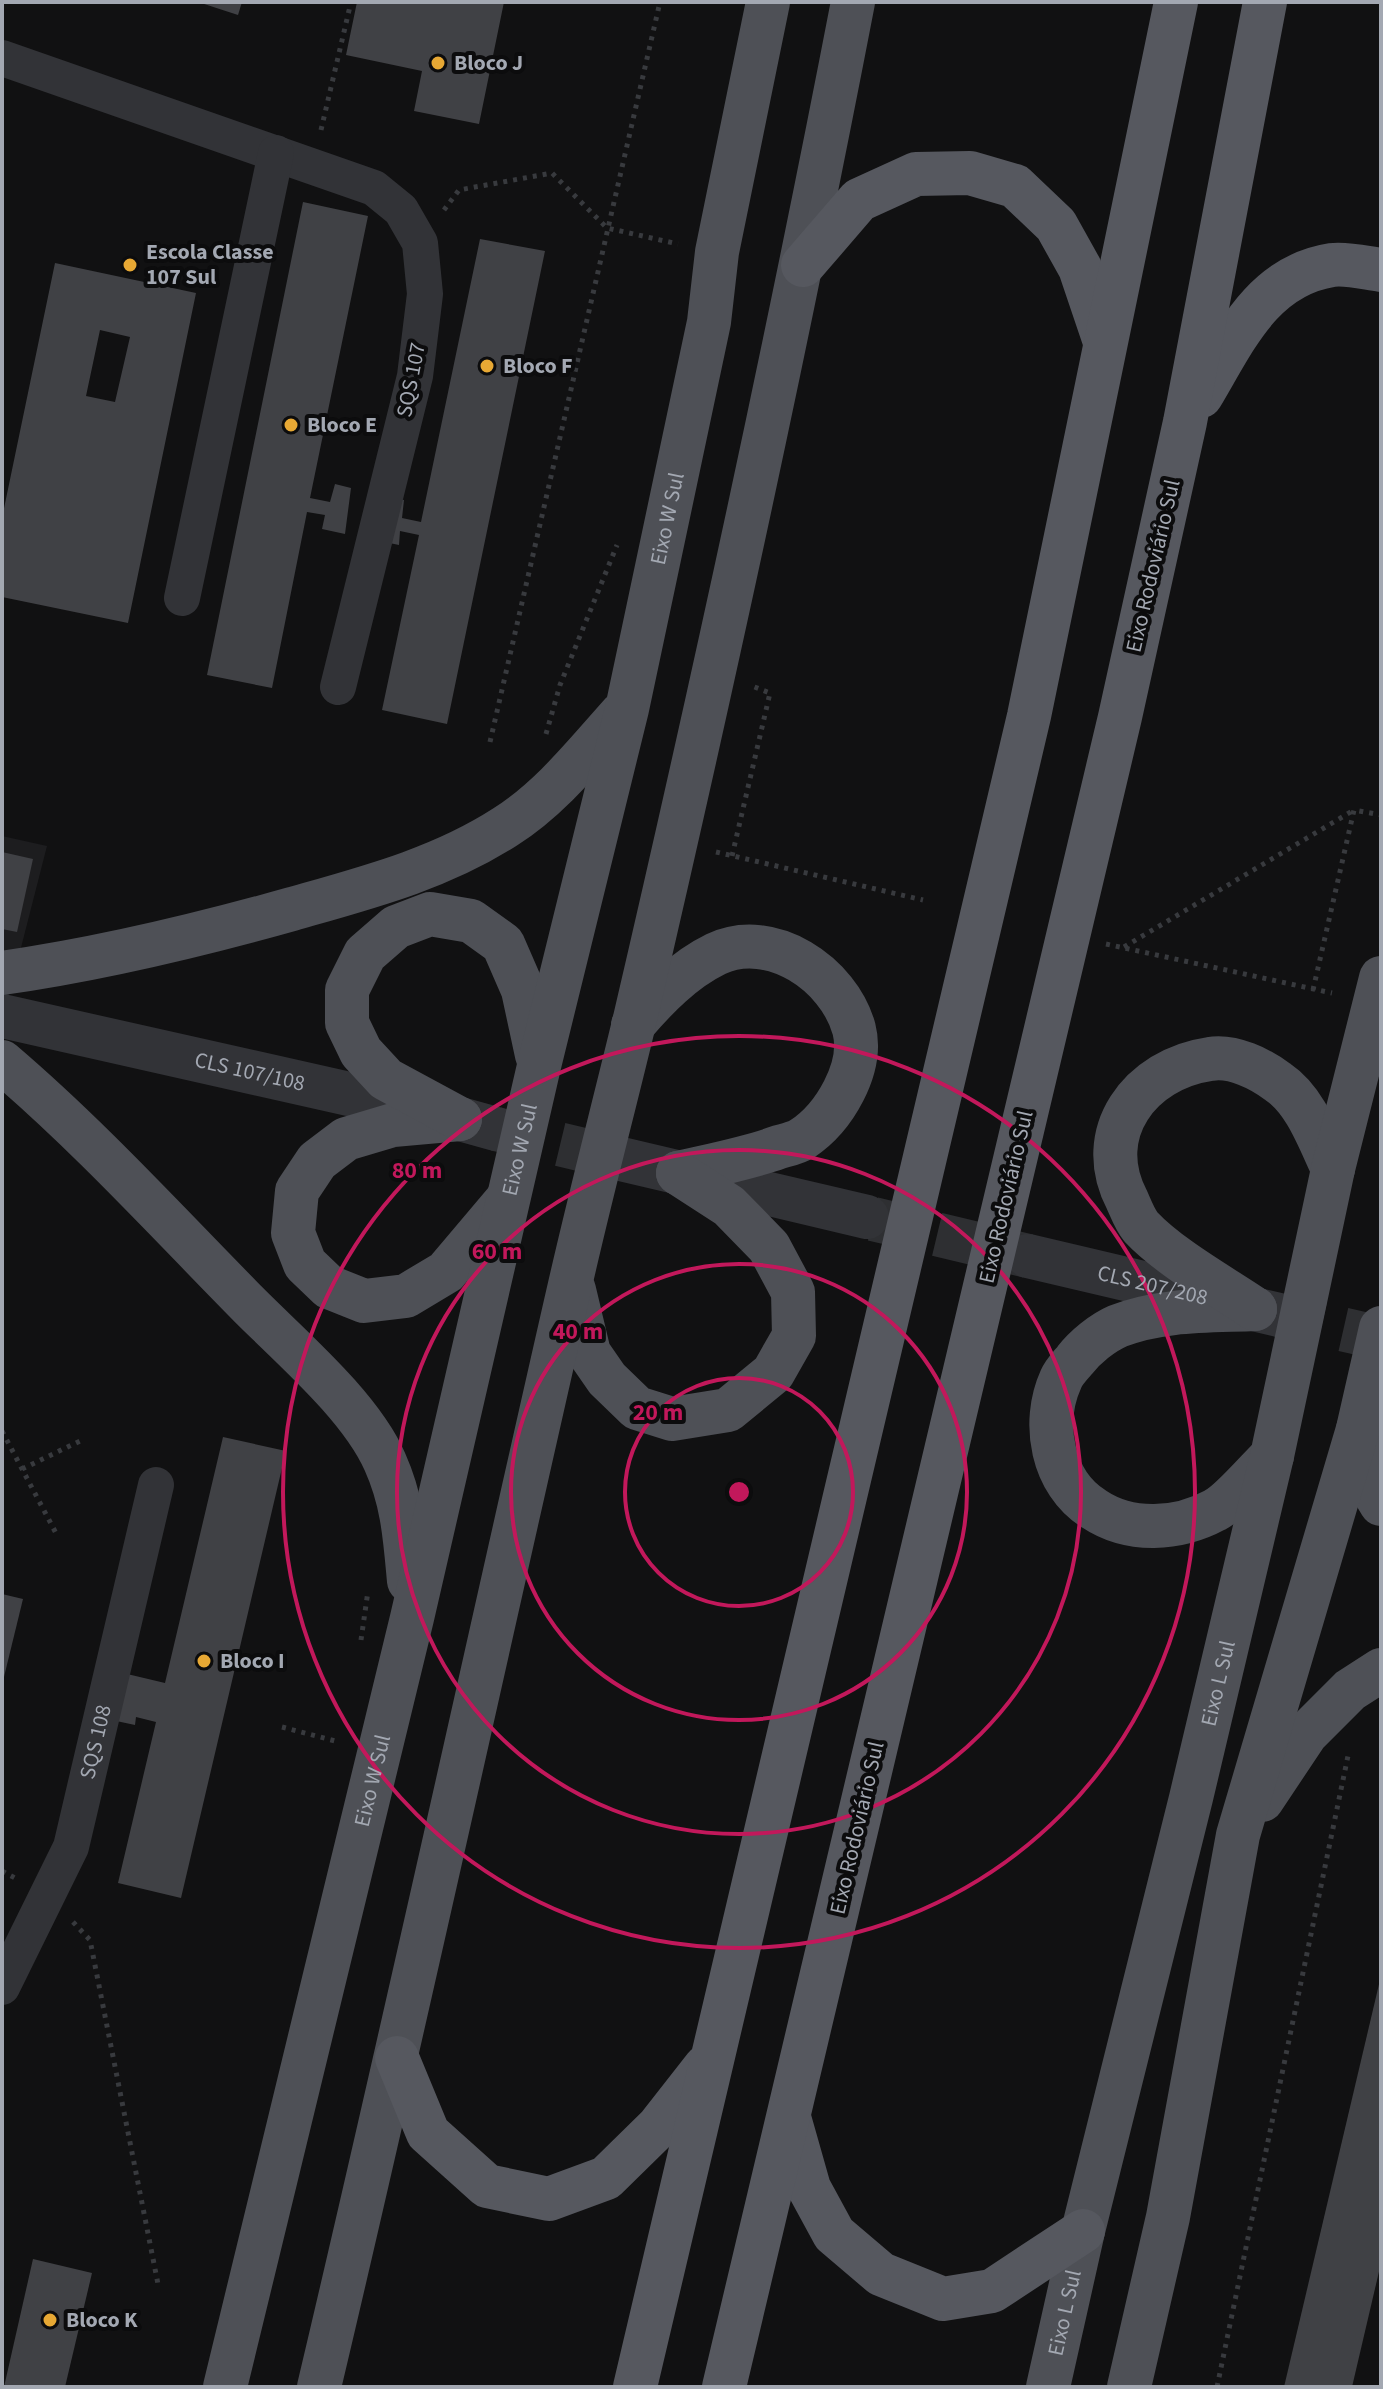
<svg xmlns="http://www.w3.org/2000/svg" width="1383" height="2389" font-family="'Source Sans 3',sans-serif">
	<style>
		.built { fill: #1d1d1f }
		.building { fill: #404145; fill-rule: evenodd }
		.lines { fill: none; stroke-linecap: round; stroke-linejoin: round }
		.tertiary-tunnel { stroke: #2e2f32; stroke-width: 44; stroke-dasharray: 44 22; stroke-linecap: butt }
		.path { stroke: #383a3e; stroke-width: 5; stroke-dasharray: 4 6; stroke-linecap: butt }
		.minor { stroke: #323337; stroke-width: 36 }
		.tertiary { stroke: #323337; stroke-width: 44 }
		.primary { stroke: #4e5056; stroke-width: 44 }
		.trunk { stroke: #56585f; stroke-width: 44 }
		.ring { fill: none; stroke: #c2185b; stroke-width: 4 }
		.poi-dot { fill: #e7a834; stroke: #0c0c0d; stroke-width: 3 }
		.labels { text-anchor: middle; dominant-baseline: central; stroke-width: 8; stroke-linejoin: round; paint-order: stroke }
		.poi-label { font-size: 22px; font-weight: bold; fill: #a3a8b2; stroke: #0c0c0d; text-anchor: start }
		.street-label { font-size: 22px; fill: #a3a8b2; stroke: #0c0c0d }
		.centre { fill: #c2185b; stroke: #0c0c0d; stroke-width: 4 }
		.ring-label { font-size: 24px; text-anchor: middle; font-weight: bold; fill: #c2185b; stroke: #0c0c0d; stroke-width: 8; stroke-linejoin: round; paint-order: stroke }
	</style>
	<rect width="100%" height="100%" fill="#111112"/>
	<!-- built -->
	<path class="built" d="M2,836L47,846L2,1022Z"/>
	<!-- building -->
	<g class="building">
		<path d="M198,2H242L238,15Z"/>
		<path d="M357,2H504L479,124L414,111L422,71L346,55Z"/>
		<path d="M303,202L368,216L310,498L330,502L335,484L351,488L345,534L322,529L325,515L307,512L272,688L207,675Z"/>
		<path d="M480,239L545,251L447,724L382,710L419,535L400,531L399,545L375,540L388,496L404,500L402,518L421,522Z"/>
		<path d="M55,263L196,293L128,623L2,597V518ZM100,330L130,337L115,402L86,396Z"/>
		<path d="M2,852L33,859L17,932L2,929Z"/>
		<path d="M223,1437L286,1451L181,1898L118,1883L156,1722L136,1717L135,1725L107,1719L123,1673L165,1683Z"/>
		<path d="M2,1594L23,1599L3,1681H2Z"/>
		<path d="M1380,1980L1381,2263L1352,2387H1284Z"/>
		<path d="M33,2259L92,2273L65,2387H4Z"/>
	</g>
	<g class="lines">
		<!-- tertiary-tunnel -->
		<g class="tertiary-tunnel">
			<path d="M496,1129L621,1159"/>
			<path d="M873,1219L1028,1256"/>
			<path d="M1279,1315L1381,1338"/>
		</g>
		<!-- path -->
		<g class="path">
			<path d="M321,130L351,2"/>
			<path d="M444,210L459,190L552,173L607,228L678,244"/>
			<path d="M546,734L560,685L617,545"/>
			<path d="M490,742L660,2"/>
			<path d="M716,852L923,900"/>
			<path d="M732,856L770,693L752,686"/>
			<path d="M1106,944L1332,993"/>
			<path d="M1124,947L1354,810"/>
			<path d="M1313,990L1354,810L1381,815"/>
			<path d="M2,1431L58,1537"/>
			<path d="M22,1469L80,1441"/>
			<path d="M361,1640L368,1591"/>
			<path d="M282,1727L339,1742"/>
			<path d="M2,1871L15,1878"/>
			<path d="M73,1922L90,1940L158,2284"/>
			<path d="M1217,2387L1349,1751"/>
		</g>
		<!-- minor -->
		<g class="minor">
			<path d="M2,58L374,188L401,210L420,243L425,294L415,376L338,687"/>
			<path d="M182,598L276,153"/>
			<path id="s1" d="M2,1987L71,1847L156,1485"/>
		</g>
		<!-- tertiary -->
		<g class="tertiary">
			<path id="s2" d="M2,1016L460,1119L496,1129"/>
			<path d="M621,1159L867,1217"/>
			<path id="s3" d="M1028,1256L1279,1315"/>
		</g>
		<!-- primary -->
		<g class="primary">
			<path d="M2,973C100,959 196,936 292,909C366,888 440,869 505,827C551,798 586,753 622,713"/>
			<path d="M633,1025C656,998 683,970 716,954C771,928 839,974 854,1029C864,1068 834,1118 802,1139C796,1143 786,1145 779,1147C746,1159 712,1165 678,1173"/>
			<path d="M2,1062C90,1137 169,1224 250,1306C293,1349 361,1407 385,1462C403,1502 405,1538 409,1581"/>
			<path d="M460,1119L393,1125L346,1139L317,1161L297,1191L293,1233L305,1264L329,1287L364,1301L406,1296L446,1272L506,1201"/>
			<path d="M460,1119L386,1079L361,1052L347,1023V990L365,954L396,927L430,914L471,921L503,944L523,990L537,1055"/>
			<path d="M574,1290L589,1353L607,1379L637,1408L672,1419L728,1410L773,1373L794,1336L793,1292L769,1247L729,1206L678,1173"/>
			<path d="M1255,1309C1208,1311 1162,1309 1118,1326C1102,1333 1085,1347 1075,1360C1070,1366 1064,1372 1061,1379C1041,1423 1052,1483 1094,1509C1130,1533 1178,1530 1215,1510C1231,1502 1257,1470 1272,1456"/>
			<path d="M1255,1309C1221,1286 1169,1257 1141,1227C1135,1220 1131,1209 1127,1200C1092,1133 1140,1069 1210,1059C1233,1055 1261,1069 1278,1082C1306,1101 1319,1140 1333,1169"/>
			<path d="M1358,1429L1375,1494L1381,1504"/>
			<path d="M1262,1800L1306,1734L1350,1690L1381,1670"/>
			<path id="s4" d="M225,2387L412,1618L539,1066L627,709L709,322L717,252L768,2"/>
			<path d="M319,2387C406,2021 486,1652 570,1285C590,1197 613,1110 634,1023C713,684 787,344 853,2"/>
			<path id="s5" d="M1048,2387L1083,2231L1191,1798L1272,1456L1333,1169L1381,978"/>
			<path d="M1129,2387L1168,2217L1238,1835L1358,1429L1381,1328"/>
		</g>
		<!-- trunk -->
		<g class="trunk">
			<path d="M803,265L859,200L916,174L970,173L1015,186L1056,225L1080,268L1105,342"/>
			<path d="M1201,396C1234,341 1261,276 1332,265C1347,263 1366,268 1381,270"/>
			<path d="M397,2058L428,2133L487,2186L549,2199L606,2178L658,2127L705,2067"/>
			<path d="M790,2121L809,2188L834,2234L881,2274L943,2299L992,2291L1083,2231"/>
			<path d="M635,2387L1029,716L1176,2"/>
			<path d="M724,2387L1120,717L1185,422L1265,2"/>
		</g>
	</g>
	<!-- distance rings -->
	<g class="ring">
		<circle cx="739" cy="1492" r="114"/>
		<circle cx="739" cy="1492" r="228"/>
		<circle cx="739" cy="1492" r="342"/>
		<circle cx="739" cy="1492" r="456"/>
	</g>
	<!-- markers -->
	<g class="poi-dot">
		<circle cx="438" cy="63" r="8"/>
		<circle cx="130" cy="265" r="8"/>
		<circle cx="487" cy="366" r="8"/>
		<circle cx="291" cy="425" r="8"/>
		<circle cx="204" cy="1661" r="8"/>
		<circle cx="50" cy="2320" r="8"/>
	</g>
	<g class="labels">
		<!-- poi labels -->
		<g class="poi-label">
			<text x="454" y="63">Bloco J</text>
			<text x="146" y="252">Escola Classe<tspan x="146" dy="25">107 Sul</tspan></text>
			<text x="503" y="366">Bloco F</text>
			<text x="307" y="425">Bloco E</text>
			<text x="220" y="1661">Bloco I</text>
			<text x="66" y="2320">Bloco K</text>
		</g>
		<!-- street labels -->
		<g class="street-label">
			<text transform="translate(411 380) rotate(-79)">SQS 107</text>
			<text stroke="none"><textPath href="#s4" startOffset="1920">Eixo W Sul</textPath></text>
			<text transform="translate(1153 566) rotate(-77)">Eixo Rodoviário Sul</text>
			<text stroke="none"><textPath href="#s2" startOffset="254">CLS 107/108</textPath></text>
			<text stroke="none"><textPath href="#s4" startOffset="1272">Eixo W Sul</textPath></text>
			<text transform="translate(1006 1197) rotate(-77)">Eixo Rodoviário Sul</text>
			<text stroke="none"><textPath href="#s3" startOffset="128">CLS 207/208</textPath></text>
			<text stroke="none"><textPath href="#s5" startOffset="724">Eixo L Sul</textPath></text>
			<text stroke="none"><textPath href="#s1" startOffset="264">SQS 108</textPath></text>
			<text stroke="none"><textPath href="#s4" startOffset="624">Eixo W Sul</textPath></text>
			<text transform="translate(857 1828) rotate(-77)">Eixo Rodoviário Sul</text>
			<text stroke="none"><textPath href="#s5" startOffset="76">Eixo L Sul</textPath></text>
		</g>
	</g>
	<circle cx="739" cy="1492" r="12" class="centre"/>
	<g class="ring-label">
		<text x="417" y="1178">80 m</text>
		<text x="497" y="1259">60 m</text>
		<text x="578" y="1339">40 m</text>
		<text x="658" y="1420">20 m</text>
	</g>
	<!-- border -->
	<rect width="1383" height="2389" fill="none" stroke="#a3a8b2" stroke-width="8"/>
</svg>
